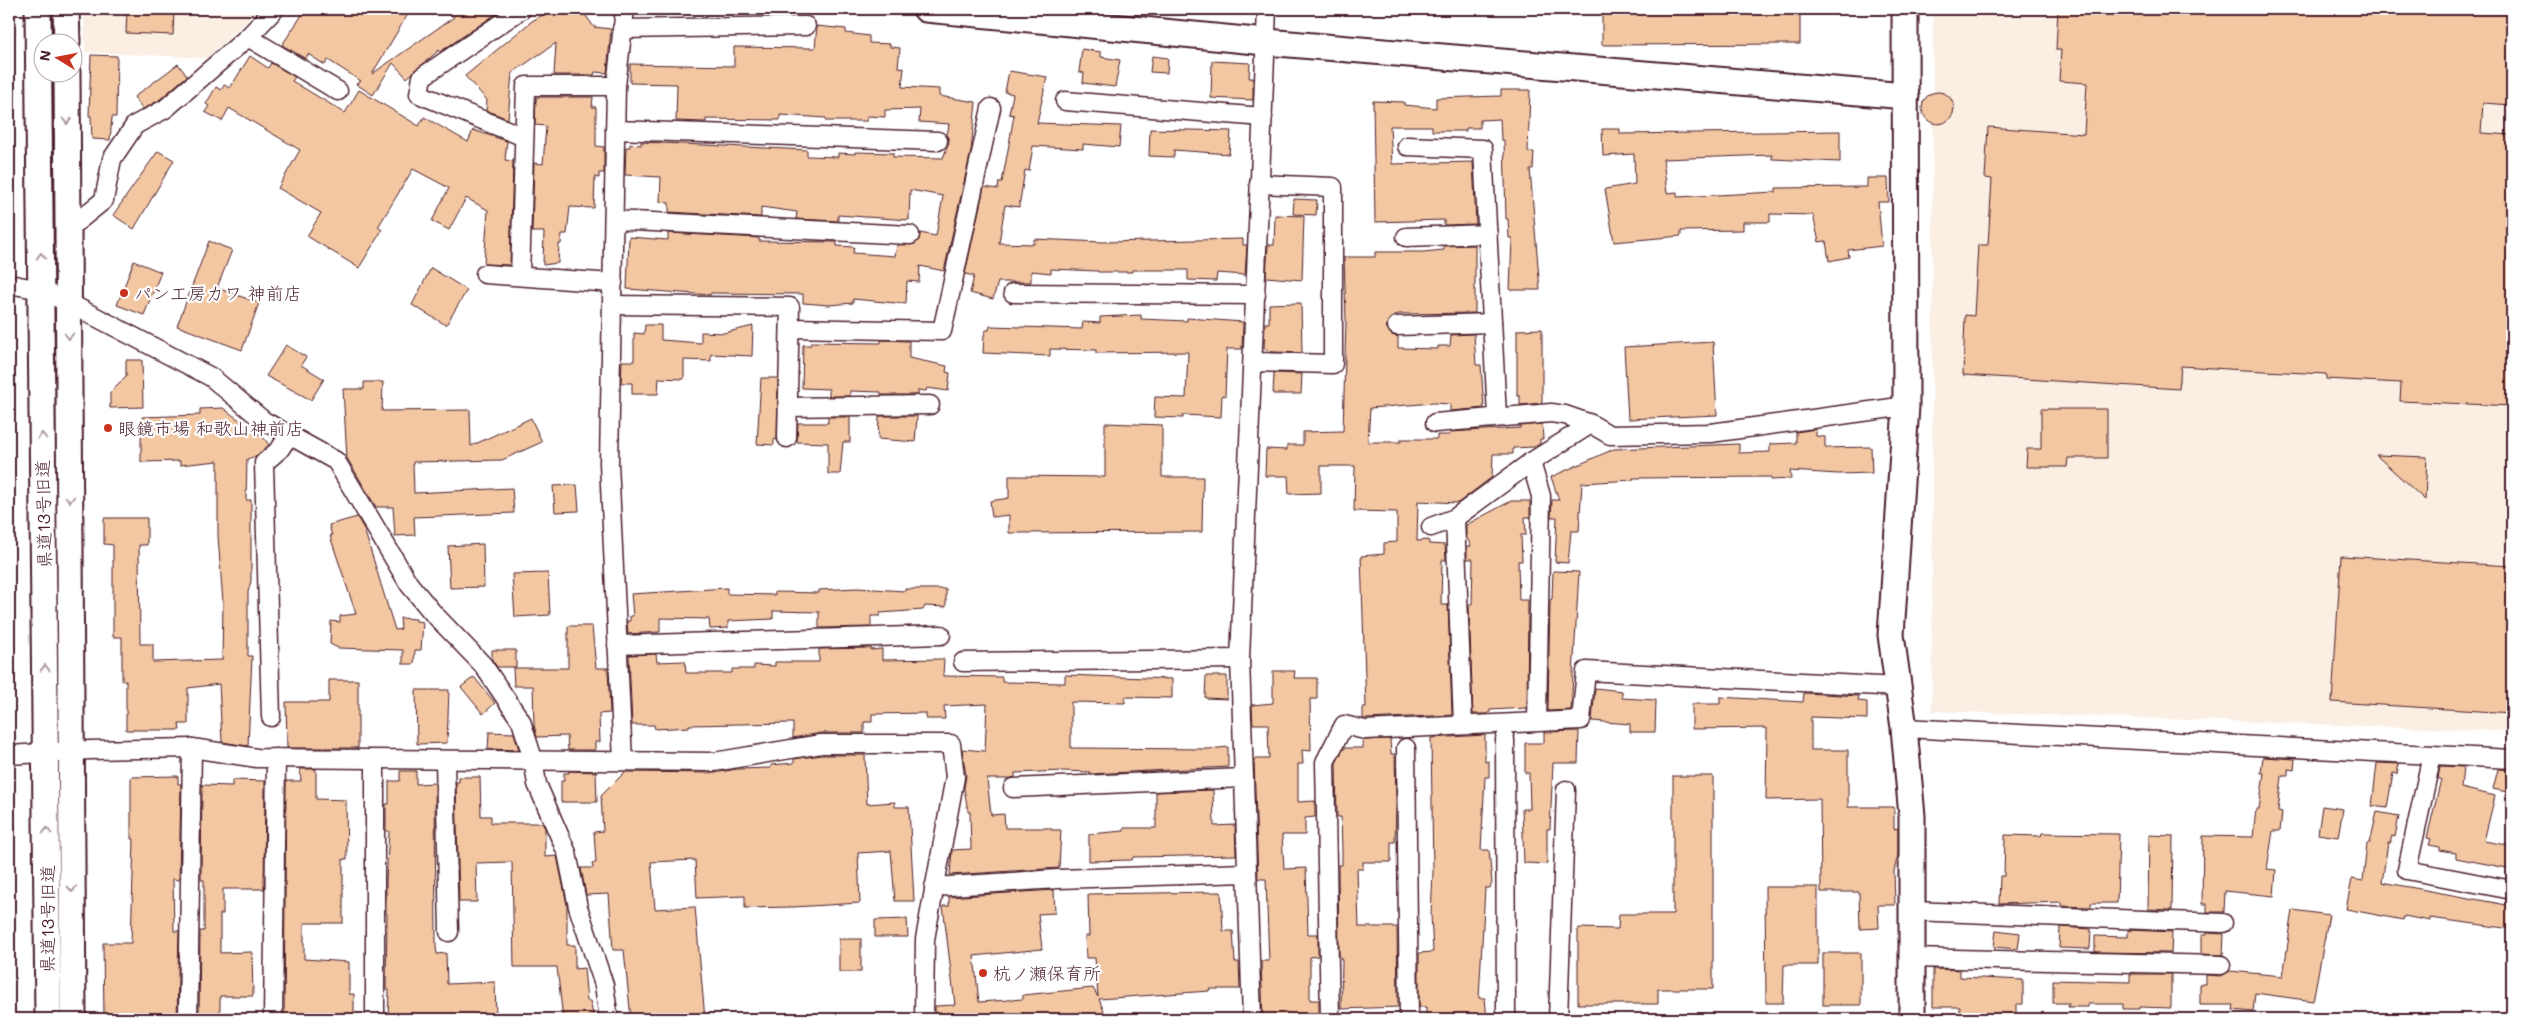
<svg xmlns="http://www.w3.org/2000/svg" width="2521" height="1028" font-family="Mali,'Klee One',sans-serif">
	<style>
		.built { fill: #fbeee3 }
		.building { fill: #f2c7a2; stroke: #4a1f2b }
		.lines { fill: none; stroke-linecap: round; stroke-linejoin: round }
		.street-casing { stroke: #4a1f2b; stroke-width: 21 }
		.secondary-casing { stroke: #4a1f2b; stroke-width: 29 }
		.street { stroke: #fff; stroke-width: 18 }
		.secondary { stroke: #fff; stroke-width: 25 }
		.oneway { stroke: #ae9aa0 }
		.poi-dot { fill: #c8321e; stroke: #fff; stroke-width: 2 }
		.labels { text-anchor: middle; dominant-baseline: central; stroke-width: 4.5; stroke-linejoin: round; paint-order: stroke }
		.poi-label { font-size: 18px; fill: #4a1f2b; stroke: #fff; text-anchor: start }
		.street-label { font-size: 18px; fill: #4a1f2b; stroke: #fff }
	</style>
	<rect width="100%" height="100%" fill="#fff"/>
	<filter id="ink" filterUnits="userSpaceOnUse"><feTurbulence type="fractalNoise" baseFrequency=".02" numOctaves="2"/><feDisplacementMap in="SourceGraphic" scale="10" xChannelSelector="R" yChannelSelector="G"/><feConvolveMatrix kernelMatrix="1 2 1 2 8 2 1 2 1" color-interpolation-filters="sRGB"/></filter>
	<g filter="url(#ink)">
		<!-- built -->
		<g class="built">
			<path d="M84,9H260L207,58L85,52Z"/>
			<path d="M1933,9H2512V731L1932,711Z"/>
		</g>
		<!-- building -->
		<g class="building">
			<path d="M127,9L174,10L173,35L126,33Z"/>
			<path d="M306,9H411L372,74L454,17L444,9H503L440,52L439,50L407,78L393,63L373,95L356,84L361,81L328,60L325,65L308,54L306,59L282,45Z"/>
			<path d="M553,9H581L594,27L611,29L607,73L595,72L594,75H554L556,43L512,73L508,119L486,110L487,100L465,76L532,21Z"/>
			<path d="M1602,9H1800V44L1602,45Z"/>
			<path d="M2058,9H2483V12L2512,14V105L2483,103L2481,133L2512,135V406L2400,401L2401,383L2326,379V374L2244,370L2181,366L2179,389L1963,375L1965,315L1974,316L1978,245H1988L1992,179L1985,178L1988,127L2084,134L2087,83L2059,81L2061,50H2056Z"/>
			<path d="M817,26L846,29V33L869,36V43L890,44V47L900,48L898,67L904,68L902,87L939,89V96L976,102L971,151L944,271L920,266L919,282L907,281L906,304L853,299V303L829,305L803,303V294L711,293L710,295L627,289L629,237L668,240V233L759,238V241L837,242V246L854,247L853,253L895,256L897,245L915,244L919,240L920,233L936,236L943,196L910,190L909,220L838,215V221L796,219L797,212L761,207V217L669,212V203L660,202L661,177L625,175L626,147H630V144L641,145V142L807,150V156L838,157V153L855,154V152L893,153V157L943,158L949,142L947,135L949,124L919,122L920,109L885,110V117L867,116V121H825L826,118L780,115V120L706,119V122L676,121L677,84L630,83V64L734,66V47L815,48Z"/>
			<path d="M1082,49L1101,52V57L1120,60L1115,87L1083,83L1084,73L1079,72Z"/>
			<path d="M91,55L117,56L116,117H112L110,140L92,139L91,116H89Z"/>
			<path d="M250,56L268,68L271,63L295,77L292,81L345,113L359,90L419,126L424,117L468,142L473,130L507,141L505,160L513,161L510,265L484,264L488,210L466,198L449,230L432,221L449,188L413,169L378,227L382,230L359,268L307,236L321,213L278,188L300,150L229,108L222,121L205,112L209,106L206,104L216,87L221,90L224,85L230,88Z"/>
			<path d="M1152,56L1168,58L1167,73L1150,72Z"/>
			<path d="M1212,61L1250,63L1249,78H1253V100L1211,98Z"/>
			<path d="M178,64L187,76L159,100L143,109L134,97Z"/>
			<path d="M1009,71L1047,77L1037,123L1121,126L1119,147L1083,144V149L1033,146L1029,171L1025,170L1019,207L1005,205L999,243L1034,244V239L1102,242L1243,239V245H1247L1245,275L1217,273L1216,281L1188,280V270H1132V272H1098V271L1051,269V273L1031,271V282H998L993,299L970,293L974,276L965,274L984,187L998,189L999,182H1002L1008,150L1014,115L1009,114L1013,94L1005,92Z"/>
			<path d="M1501,90H1530L1528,152H1534L1533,169H1530L1540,290H1510L1512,238H1509L1508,219H1506L1504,140H1501L1500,119L1480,120V128H1466V131H1432V126H1390L1392,164L1473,162L1476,224L1444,225V220L1375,222L1373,101L1404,102V105L1436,108V98L1501,96Z"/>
			<circle cx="1938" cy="108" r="16"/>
			<path d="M538,97H593L592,107H596V146L604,147V173H599V178L595,177L594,208L570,207L567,234H562L561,244H559L558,263L543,265L544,232H532L534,163L543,164L546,126L535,125L536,99Z"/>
			<path d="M1150,129L1231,131L1229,154L1174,150V157L1149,156Z"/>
			<path d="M1602,129H1620V134L1840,131V162L1772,159V155L1663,159L1667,193L1677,192V197L1776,192V188L1867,187V178H1888L1889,202H1878L1882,246L1848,250L1849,257L1829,261L1826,241L1819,242L1813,215L1770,214V222H1743V230L1681,231V236L1614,242L1605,189L1635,184L1634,154L1603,156Z"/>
			<path d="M158,151L174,160L134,229L113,215Z"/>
			<path d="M1294,199L1317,200L1316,215L1293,214Z"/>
			<path d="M1275,215L1304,216L1302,280L1266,277L1268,245H1274Z"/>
			<path d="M209,241L232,250L217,288L259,303L242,350L177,326Z"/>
			<path d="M1475,245V313L1398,314L1388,321L1386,327L1392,335L1398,337V348L1438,349V346H1450L1451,335L1474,334L1476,365H1481L1484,408L1450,411V404L1434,403L1370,408L1368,442H1401V439H1437V435H1450V432L1520,428V426L1542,424L1543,439H1540V444L1534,447L1513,448V454H1493L1492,477L1458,503L1418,501L1417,541L1429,540V544L1445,545L1446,560H1442L1441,605H1448L1452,715L1366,719H1363V707H1366L1361,556L1384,554V543L1397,542V512L1354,511L1355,466H1321V493L1289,494L1288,476H1265L1266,449L1287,450V445H1303V432L1343,431L1346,320L1344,257H1375V252H1423L1444,250V246Z"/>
			<path d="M134,261L161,272L144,315L117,305Z"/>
			<path d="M431,268L467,290L446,325L412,305Z"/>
			<path d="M1301,303L1302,353L1274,352L1264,349L1265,323H1269V304Z"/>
			<path d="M1141,315V319L1187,321V318L1243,322L1242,349H1227L1225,396L1222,395L1221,417L1183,415V418L1154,417L1155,397L1186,398L1188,352L1096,353V350L1050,349V356L983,353L984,335L986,330H989L990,326L1082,329L1083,322L1100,323V317Z"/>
			<path d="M645,325H661V340L701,343V332L724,333L753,326L752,356L711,354V361L684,360V379L659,378L658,394H632V383H621L622,361H634V333L644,334Z"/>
			<path d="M1542,329V403L1520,405V396H1517V330Z"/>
			<path d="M881,340L909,341V358L947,366L946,372L950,373L948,391L927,388L926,391L918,390V395H881V392L850,391V396H829V389L802,388L803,345H811V342L881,343Z"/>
			<path d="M1713,342L1717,415L1628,419L1624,347Z"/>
			<path d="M286,345L306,357L301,365L324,379L311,400L266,376Z"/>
			<path d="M126,360H142L143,407L110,408V392L126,376Z"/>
			<path d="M1274,373L1302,374L1301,394H1273Z"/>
			<path d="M761,378H778L777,440L774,439V445L757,444Z"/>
			<path d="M364,382H383L382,411L470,410L471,446L531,418L542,442L502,460L413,462L414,493L512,488L514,513L414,517L415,535L395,536L393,507H376L347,458L343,389H364Z"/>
			<path d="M223,408L264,438L269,445L257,456L247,459L246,500H251V581L248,592V656H252L248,746L222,742L219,684L188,688V724H179L180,730H126V681H122V637H113V545L104,544V518H147V545H139L140,644H153V662L222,660L223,603L218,536V461L180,465V461L141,462V443L142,417L200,415V409Z"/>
			<path d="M2041,409H2107V458H2068L2067,467H2026L2027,449H2041Z"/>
			<path d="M879,416H917L915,442L878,439Z"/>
			<path d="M828,417H850V442H843L840,474H828V443L797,442L798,423H828Z"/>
			<path d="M1105,423L1162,425V477H1203L1202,532L1009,533V515L992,517L990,501L1009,498V476L1105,477Z"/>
			<path d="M1816,429V436L1825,437V448L1871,447L1872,473L1838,474L1790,471L1791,479L1771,480V477L1633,478V480L1582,483L1579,531H1571L1568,563L1555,562L1557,517H1551L1552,500H1559L1551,477L1614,449L1739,444V453L1770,452V444L1796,443V432Z"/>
			<path d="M2376,455L2427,457L2425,500Z"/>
			<path d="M577,485L579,511L555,512L553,486Z"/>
			<path d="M1511,501H1530V517H1525L1526,535H1521L1522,561H1518L1519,600H1528L1527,708L1490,710V712L1486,714H1473L1469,604H1472L1473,559H1467V546H1471L1466,536V525Z"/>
			<path d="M357,517L364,529L395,630L401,629L400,618L416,619V621L423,622L421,650H415L414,664H403V650L338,648L330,644L331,621L340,622V616L356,614L330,536H332L329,525Z"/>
			<path d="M483,544L484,587L450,588L448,546Z"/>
			<path d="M2341,556L2512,566V713L2332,702Z"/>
			<path d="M1553,571L1579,572L1571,710L1548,711L1550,600L1552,599Z"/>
			<path d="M548,573L550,615L515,617L512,574Z"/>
			<path d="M727,588V594L775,595V592L819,593V590L857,588L905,591V589H946V607L925,606L923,610L880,613V616H871V627L819,628V612L773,611V619L728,621V628L710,629L709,619L660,618V632L628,634L627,621H630V616H633L631,594Z"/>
			<path d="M568,626H592L596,668H608L610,713L599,714L600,742H595V750H568L567,736L537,737L534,725L533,686H514L513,668H568Z"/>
			<path d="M871,648V650L882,649V660L944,659L943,676L1002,677V682L1065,683V675L1172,679V698L1125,697V703L1071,702V748L1209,749L1228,747V767L1090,774V772L1063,771L1015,773V777L1007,779H987L991,815L1004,814L1005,828H1051V830H1061L1059,868L950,875L952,850L971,849L970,812H968L964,788L966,776L962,749L985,751L987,704L944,706L945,719H926V713L872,714V722H864V733H821L793,738V723L689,725V727L655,729L654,725H632L629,655L656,654L657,662L685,661L686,673H732V669H754V665L775,666V662H819V649Z"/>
			<path d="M492,650H516V667H497L492,660Z"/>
			<path d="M1273,671H1295L1294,678H1317V699H1310L1311,751L1302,750L1303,764H1298V802L1315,801V817L1305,818V835H1282L1284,869L1306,868L1308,934H1318V956L1310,957V1000H1319V1019H1263L1261,961H1269L1268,935L1266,879H1258L1254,759H1269L1268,724H1253L1252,705L1273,703Z"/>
			<path d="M1206,676H1227V699L1205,698Z"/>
			<path d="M474,677L495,703L483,714L461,687Z"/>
			<path d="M329,680H358V748H287L286,702H329Z"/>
			<path d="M1595,688L1622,691V698L1656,700L1655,732H1630V724L1592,721Z"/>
			<path d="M416,690H449L447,743L417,744Z"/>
			<path d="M1804,693L1859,696L1858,701L1867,702V719L1811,717V750H1848V807H1894V829L1898,828V855L1894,871L1895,905H1878L1879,928L1860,929L1859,892H1821L1820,799L1766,800L1767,728L1692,729V704H1720V697L1803,702Z"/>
			<path d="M1579,731L1578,763H1553L1550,829H1547V864L1524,863L1522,809H1530L1529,773H1525V743H1544V732Z"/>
			<path d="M489,732L514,733L519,750L488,749Z"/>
			<path d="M1485,735V762L1489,761V777H1485L1481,850H1489L1492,883L1490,888H1485L1479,998H1485L1487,1019H1432L1426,1015V1007H1419V953L1433,952L1431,914L1433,872L1431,738Z"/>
			<path d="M1390,739L1391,754H1395L1396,803L1395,842H1391V862H1363V869H1357L1359,927H1397L1398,1007L1341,1009L1342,961L1339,954L1338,865H1342V850L1341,817H1337L1336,763L1344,748H1363V740Z"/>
			<path d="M822,755H865L867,804L895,802V807H909L914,901H895L891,851L858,853L860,903L793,907L745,908V896L697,898L695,860L651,862L655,909L695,907L705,1019H631L624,950H613L609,894L586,895L581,868H593L592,863H596L594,832L603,831L601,796L625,772L714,773L737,769L771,768V765L794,763V759Z"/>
			<path d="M2263,757L2295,759L2294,770L2288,769V776H2282L2278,811L2282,812L2280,831H2273L2267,869L2276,870L2274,896L2225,891L2224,912H2207V904H2202L2203,836L2253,837L2256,809H2259L2264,773H2261Z"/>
			<path d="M2377,763L2399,764L2397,774L2393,773L2387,808L2372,806Z"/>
			<path d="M2440,766L2463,767L2461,788L2495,796L2484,841L2512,846V869L2456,858V853L2440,850V847L2429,845L2431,839L2427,838L2441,779H2438Z"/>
			<path d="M300,769H316V799L346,800L347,859H343V923H304V959L349,962V994H354V1019H284L286,781H301Z"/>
			<path d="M2498,769L2512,770V793L2493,789Z"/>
			<path d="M400,771H416V784L435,783L436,947L437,954L446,953L447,984L495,982L496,1019H388L389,990H386L387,914H386V881L389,831H386V804H389V781H400Z"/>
			<path d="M569,771L596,772L597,802H561V781H564V773H569Z"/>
			<path d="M178,776V784H181L179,880L173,879L174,931H179L177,1019H104L103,943H131L134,839H131V777Z"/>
			<path d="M1673,776H1713V989H1658V1004H1578V928L1618,929L1619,914H1673Z"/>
			<path d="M459,777H480L481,816H491V823H542L545,828V857L557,856L567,905V945H575V969L584,968L587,1001H590L594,1019H563L557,967H514L512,862L476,863L477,902H459L456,782H459Z"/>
			<path d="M232,780L265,781L264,889H223V914H220V953L252,952L253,996H220V1019H199L200,931H204V880H201L202,785L232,786Z"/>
			<path d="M1213,790L1214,826L1235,825L1236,855L1133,857L1132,860L1089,861V834L1124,831V828H1156V792Z"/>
			<path d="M2322,806L2343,809L2338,837L2318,834Z"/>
			<path d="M2377,812L2399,816L2395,837L2392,836L2390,843H2388L2382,882L2512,906V929L2430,918V921L2404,916L2403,920L2346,909L2352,879L2363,881L2367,843H2370Z"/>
			<path d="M2042,833L2119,834L2117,903H2091V907L2061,906V902L1999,904L2000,876H2004L2005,835L2041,836Z"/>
			<path d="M2149,835L2173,836L2172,910L2148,909Z"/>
			<path d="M1765,887H1818V965H1784L1783,1003H1766Z"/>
			<path d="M1054,890L1055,913L1038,914L1042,949L974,956L979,1002L1023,999V995L1093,988L1098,997L1095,958H1086L1085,936H1089L1088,894L1221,892L1223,931H1233L1235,962H1239L1240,989H1209V991L1099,999L1107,1019H935V1006L955,1005L943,906H949V897Z"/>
			<path d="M2293,910L2329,915L2313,1001L2255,993L2253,1012L2233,1010L2234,1005H2200V984H2206V975L2221,976L2230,971L2283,976Z"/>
			<path d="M907,919L908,937H875V920Z"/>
			<path d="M2060,927L2091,929L2090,949L2059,948Z"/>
			<path d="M1996,930L2020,933L2018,949L1994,947Z"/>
			<path d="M2128,930L2172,932L2171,953L2095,952V936L2128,937Z"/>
			<path d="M2206,933L2224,934L2223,955L2201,954V935H2206Z"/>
			<rect x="839" y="939" width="22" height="33"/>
			<rect x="1823" y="953" width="38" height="52"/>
			<path d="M1933,969L1960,970V977L2023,980V1004H2016V1019H1959L1960,1007H1933Z"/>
			<path d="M2130,974H2171V1008L2140,1007V1009H2123V1004H2088V1007H2068L2069,1003H2053V980L2130,982Z"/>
		</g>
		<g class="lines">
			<defs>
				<g id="street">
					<path d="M522,9L422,77L419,94L524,137"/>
					<path d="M622,29L806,26"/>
					<path d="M248,37L338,91"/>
					<path d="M1065,101L1263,117"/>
					<path d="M615,130L938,141"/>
					<path d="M1407,146L1483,149L1497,416"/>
					<path d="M614,220L910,235"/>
					<path d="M68,229L104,200L112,159L135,125L165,109L248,37L275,9"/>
					<path d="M1406,237L1488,234"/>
					<path d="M485,274L613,283"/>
					<path d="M520,276L526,86H616"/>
					<path d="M9,284L41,290L69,303L211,377L264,421L336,461L409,584L432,612L483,665L521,721L533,759L537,784L567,853L578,907L604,985L609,1019"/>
					<path d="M1013,293L1256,295"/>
					<path d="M612,305L790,307L787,438"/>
					<path d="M1397,326L1492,323"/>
					<path d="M790,328L942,331L991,108"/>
					<path d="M1253,362L1333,364V187L1259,184"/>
					<path d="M788,407L930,405"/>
					<path d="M1435,423L1551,413L1565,415L1591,424L1610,435L1711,433L1906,406"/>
					<path d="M1531,462L1541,496L1537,721"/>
					<path d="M1455,518L1463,725"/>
					<path d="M1431,527L1455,518L1531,462L1591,424"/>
					<path d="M617,645L941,635"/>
					<path d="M963,662L1240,659"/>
					<path d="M271,717L264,463L280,449L289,435"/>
					<path d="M1904,728L2512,759"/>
					<path d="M1505,739L1506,1019"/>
					<path d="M1406,748L1409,1019"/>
					<path d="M9,755L90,750L192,748L257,758L714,762L821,744H951L955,777L925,939L924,1019"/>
					<path d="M2432,755L2407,870L2512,890"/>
					<path d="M445,761L449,932"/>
					<path d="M623,761L609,463L616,86L625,9"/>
					<path d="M1013,788L1244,778"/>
					<path d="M934,887L1058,879L1247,873"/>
					<path d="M1912,911L2223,923"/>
					<path d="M1912,958L2221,965"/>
					<path d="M188,1019L192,748"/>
					<path d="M273,1019L276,758"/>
					<path d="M375,1019V760"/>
					<path d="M1252,1019L1240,659L1267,9"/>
					<path d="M1330,1019L1325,762L1344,725L1365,730L1581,720L1586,671L1899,687"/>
					<path d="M1558,1019L1566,790"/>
				</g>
				<g id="secondary">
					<path d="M38,9L48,1019"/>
					<path d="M66,9L67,42"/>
					<path d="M926,9L1266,42L1906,96"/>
					<path d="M1905,9L1906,406L1891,635L1904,728L1912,816V1019"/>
					<path d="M67,72L73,1019"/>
				</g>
			</defs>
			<!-- street casing -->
			<use href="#street" class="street-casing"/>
			<!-- secondary casing -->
			<use href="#secondary" class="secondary-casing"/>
			<!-- street -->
			<use href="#street" class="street"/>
			<!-- secondary -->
			<use href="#secondary" class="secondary"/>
		</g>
		<!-- one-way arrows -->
		<defs><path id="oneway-chevron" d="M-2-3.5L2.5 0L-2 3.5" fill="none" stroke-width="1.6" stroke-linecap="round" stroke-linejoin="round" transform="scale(1.25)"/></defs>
		<g class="oneway">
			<use href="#oneway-chevron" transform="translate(67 121) rotate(90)"/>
			<use href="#oneway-chevron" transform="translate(41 256) rotate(-91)"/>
			<use href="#oneway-chevron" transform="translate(69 336) rotate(90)"/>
			<use href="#oneway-chevron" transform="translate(42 436) rotate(-91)"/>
			<use href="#oneway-chevron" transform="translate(70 499) rotate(90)"/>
			<use href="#oneway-chevron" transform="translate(45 668) rotate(-91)"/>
			<use href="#oneway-chevron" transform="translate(47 831) rotate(-90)"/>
			<use href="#oneway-chevron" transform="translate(72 889) rotate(89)"/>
		</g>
	</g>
	<!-- markers -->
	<g class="poi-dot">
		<circle cx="124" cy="293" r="5"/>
		<circle cx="108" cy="428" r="5"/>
		<circle cx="983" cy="973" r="5"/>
	</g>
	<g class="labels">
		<!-- poi labels -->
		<g class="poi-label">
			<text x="134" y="293">パン工房カワ 神前店</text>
			<text x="118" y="428">眼鏡市場 和歌山神前店</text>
			<text x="993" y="973">杭ノ瀬保育所</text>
		</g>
		<!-- street labels -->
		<g class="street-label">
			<text transform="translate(43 514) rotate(-91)">県道13号旧道</text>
			<text transform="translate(47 919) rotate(-90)">県道13号旧道</text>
		</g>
	</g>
	<!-- margin -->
	<rect width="2521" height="1028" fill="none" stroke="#fff" stroke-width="30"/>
	<rect x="15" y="15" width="2491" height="998" fill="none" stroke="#4a1f2b" stroke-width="2" filter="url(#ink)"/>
	<!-- north arrow -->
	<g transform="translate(58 58) rotate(280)"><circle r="24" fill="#ffffff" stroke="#b7a5aa"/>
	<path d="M0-4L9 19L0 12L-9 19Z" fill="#c8321e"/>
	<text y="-8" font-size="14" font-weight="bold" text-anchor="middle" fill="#4a1f2b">N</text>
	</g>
</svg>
